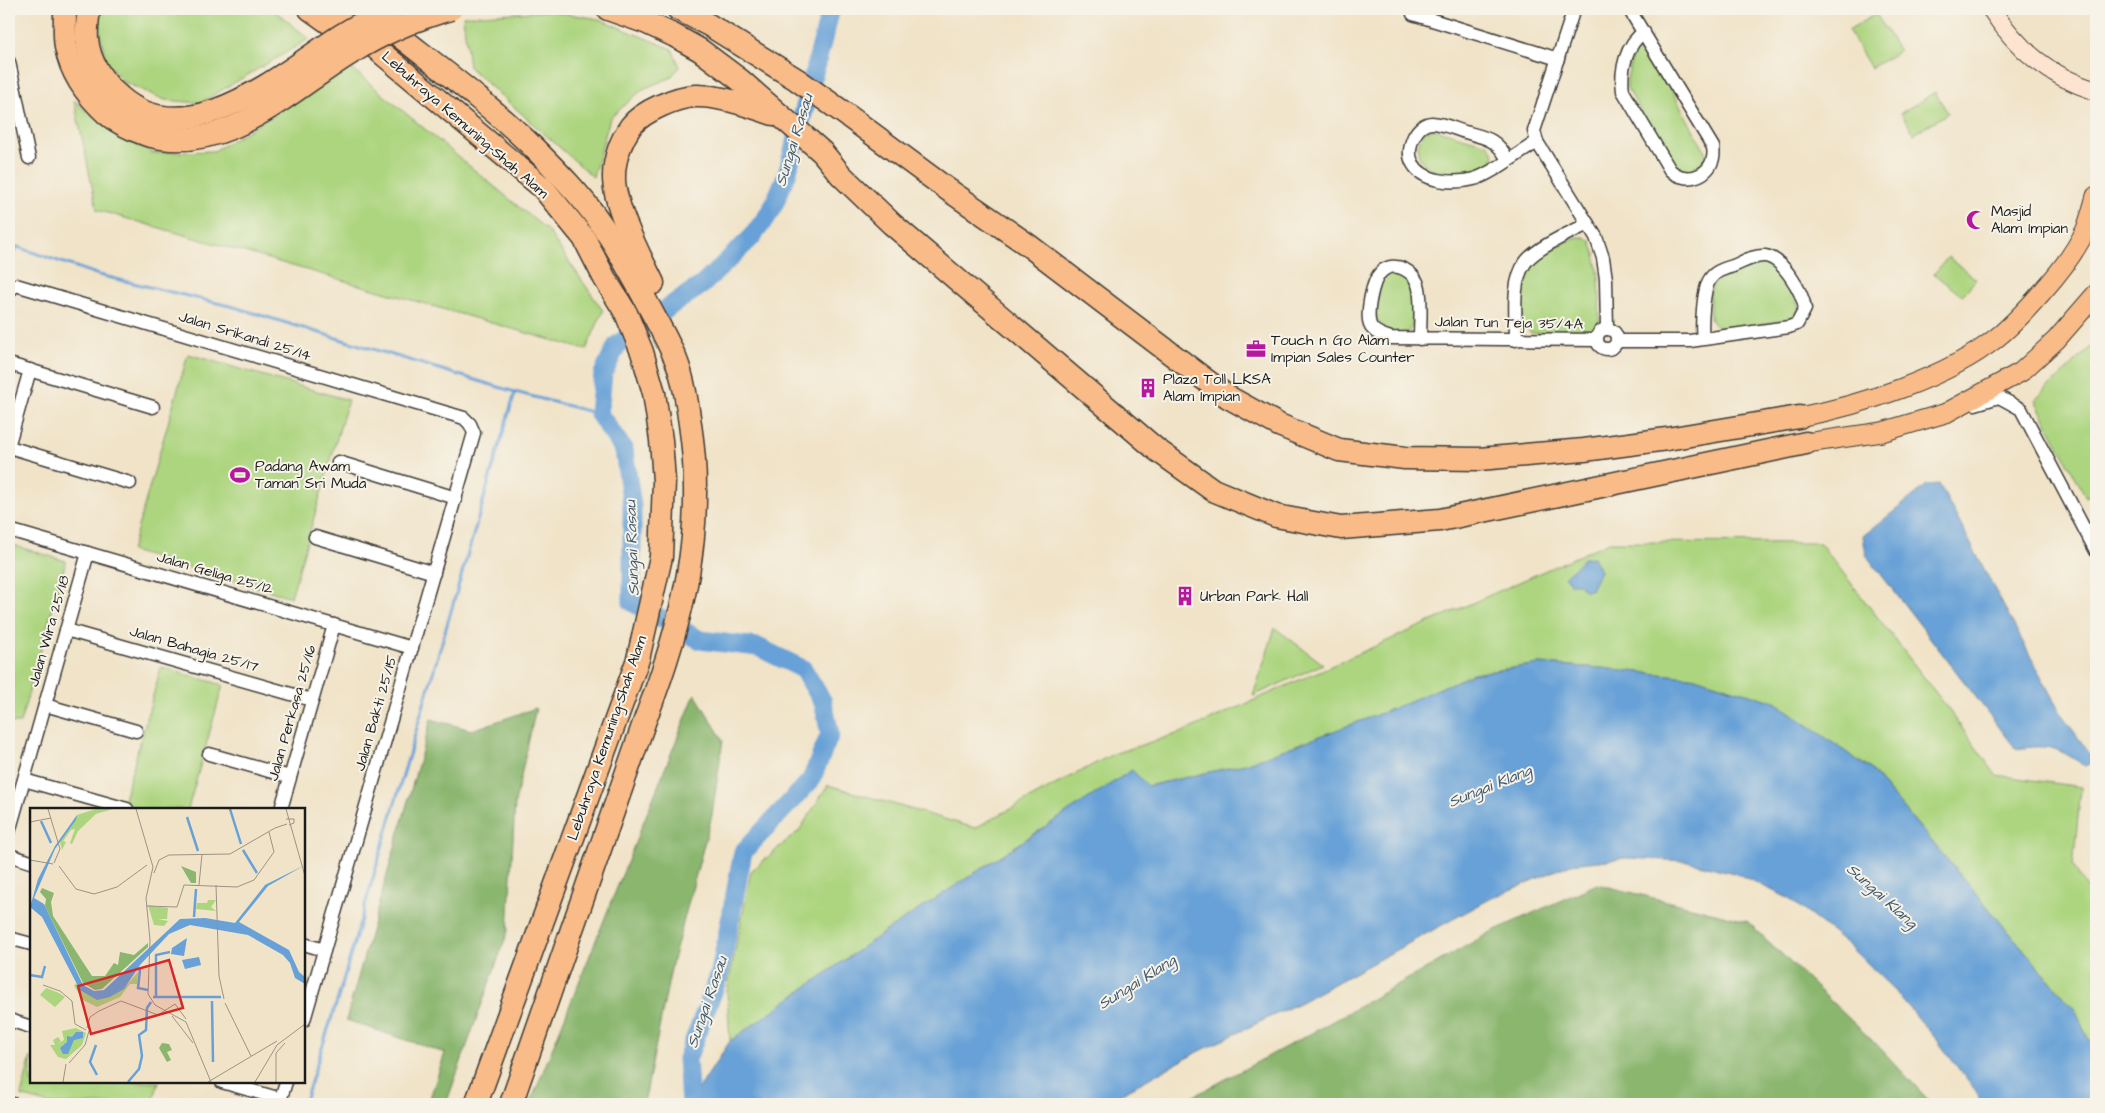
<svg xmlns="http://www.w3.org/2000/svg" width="2105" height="1113" font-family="'Architects Daughter',sans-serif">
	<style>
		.green { fill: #add580; stroke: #64784e }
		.forest { fill: #8ab66e; stroke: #536945 }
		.water { fill: #67a1d7; stroke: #425e7a }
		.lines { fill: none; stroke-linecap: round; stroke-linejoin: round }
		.stream { stroke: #67a1d7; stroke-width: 3 }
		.river { stroke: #67a1d7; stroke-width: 19 }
		.street-casing { stroke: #3c3a36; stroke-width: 15 }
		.secondary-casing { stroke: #3c3a36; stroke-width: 20 }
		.primary-casing { stroke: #3c3a36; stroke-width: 21 }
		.highway-casing { stroke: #3c3a36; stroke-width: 25 }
		.street { stroke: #fff; stroke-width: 12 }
		.secondary { stroke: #fde4d0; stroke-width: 18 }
		.primary { stroke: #f9bc89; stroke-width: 19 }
		.highway { stroke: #f9bc89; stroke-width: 22 }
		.highway-bridge-casing { stroke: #3c3a36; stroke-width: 25; stroke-linecap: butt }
		.highway-bridge { stroke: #f9bc89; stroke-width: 22 }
		.labels { text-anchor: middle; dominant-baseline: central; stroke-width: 4; stroke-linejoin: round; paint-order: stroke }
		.street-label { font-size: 15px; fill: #1c1c1c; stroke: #f7f3e8 }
		.poi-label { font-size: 15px; fill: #1c1c1c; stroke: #f7f3e8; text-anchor: start }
		.water-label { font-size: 16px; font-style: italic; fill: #3e5870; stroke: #f7f3e8 }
		.inset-river { fill: none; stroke: #67a1d7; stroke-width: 2.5 }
		.inset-road { fill: none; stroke: #9b9383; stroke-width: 1 }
		.view { fill: #d62828; fill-opacity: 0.15; stroke: #d62828; stroke-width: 2.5 }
		.inset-edge { fill: none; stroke: #1c1c1c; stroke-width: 2.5 }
	</style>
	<rect width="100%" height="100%" fill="#f7f3e8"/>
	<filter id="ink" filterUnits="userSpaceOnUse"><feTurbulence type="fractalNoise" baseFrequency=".02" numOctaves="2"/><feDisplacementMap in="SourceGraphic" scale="10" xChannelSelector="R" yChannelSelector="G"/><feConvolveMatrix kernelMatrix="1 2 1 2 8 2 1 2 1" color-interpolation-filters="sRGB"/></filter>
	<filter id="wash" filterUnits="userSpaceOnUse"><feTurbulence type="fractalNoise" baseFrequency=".0096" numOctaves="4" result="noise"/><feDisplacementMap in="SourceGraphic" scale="20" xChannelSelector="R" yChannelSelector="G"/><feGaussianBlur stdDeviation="1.12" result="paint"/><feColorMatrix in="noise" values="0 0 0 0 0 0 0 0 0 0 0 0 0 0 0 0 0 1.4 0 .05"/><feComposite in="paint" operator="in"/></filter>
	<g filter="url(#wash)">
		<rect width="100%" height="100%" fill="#f0e3c8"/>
		<!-- green -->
		<g class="green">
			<path d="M102,9H273L309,39L200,103L165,100L122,81L106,61L98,23Z"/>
			<path d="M550,11L599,19L672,49L680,67L670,78L643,89L610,118L593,177L469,67L463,16Z"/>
			<path d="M1876,14L1899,51L1871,68L1848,30Z"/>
			<path d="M1641,48H1646L1651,52L1707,155L1705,165C1694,172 1687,171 1675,168L1627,88V79L1633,53Z"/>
			<path d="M351,68L548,231L603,311L586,350L97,210L74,100L89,114L152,153L214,151Z"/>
			<path d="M1935,92L1948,113L1914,134L1901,113Z"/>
			<path d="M1434,129L1487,144C1494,150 1496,155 1491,164C1480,183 1409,179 1419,143C1421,133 1425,130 1434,129Z"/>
			<path d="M1578,237H1584L1591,241C1601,270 1600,292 1599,323L1586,334L1531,333C1521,325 1522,317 1522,305C1521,263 1542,252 1578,237Z"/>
			<path d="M1948,257L1976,279L1962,296L1934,274Z"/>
			<path d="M1761,261C1781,264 1790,288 1798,305V312L1793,318C1777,321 1736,331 1721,328C1712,325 1709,320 1710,311C1710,303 1709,292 1713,284C1719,274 1749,266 1761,261Z"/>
			<path d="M1395,272C1398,274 1404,275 1406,277C1414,284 1417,322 1410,329C1404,335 1395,333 1388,332L1376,318L1375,304L1382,280L1386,275Z"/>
			<path d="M2096,342V491L2086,497L2035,400Z"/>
			<path d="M188,354L348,400L291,597L131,551Z"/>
			<path d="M1609,542L1820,543L1940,698L1996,775L2081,787L2073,866L2096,902V1057L2076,1011L1870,769L1775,702L1698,678L1601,668L1539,664L1473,674L1382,713L1245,764L1147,786L1132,770L880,935L730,1041L727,991L751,871L799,831L828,785L975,828L1113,754L1183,732Z"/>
			<path d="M9,544L66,561L20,723H9Z"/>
			<path d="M1275,628L1323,664L1253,696Z"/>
			<path d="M161,667L223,685L188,809H145L123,803Z"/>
			<path d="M31,1057V1082H159L152,1104H49L21,1096Z"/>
		</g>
		<!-- forest -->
		<g class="forest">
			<path d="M695,694L723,740L712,815L672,964L644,1104H530Z"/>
			<path d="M536,708L515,803L508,931L446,1104H428L445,1053L346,1020L431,719L472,730Z"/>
			<path d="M1597,884L1747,921L1881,1049L1932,1104H1179L1308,1035L1491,932Z"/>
		</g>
		<!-- water -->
		<g class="water">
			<path d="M1939,484L2060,712L2095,761L2085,766C2056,747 2050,744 2016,749L1866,555L1863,536L1927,485Z"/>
			<path d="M1593,557L1600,571L1591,590H1584L1579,584H1571L1565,576C1573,567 1576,569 1583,558Z"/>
			<path d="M1539,664L1601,668L1698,678L1775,702L1870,769L2076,1011L2096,1057V1104H1982L1976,1092L1937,1040L1895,991L1846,943L1788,898L1738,874L1687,861L1626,858L1571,864L1490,899L1299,1003L1196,1053L1102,1104H689L730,1041L880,935L1132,770L1148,786L1245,764L1382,713L1473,674Z"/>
		</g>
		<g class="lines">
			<!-- stream -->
			<g class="stream">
				<path d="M9,244L99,275L234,307L515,392L599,414"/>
				<path d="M9,262L17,247"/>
				<path d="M304,1104L338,998L515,392"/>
			</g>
			<!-- river -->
			<path class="river" d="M692,1104L690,1103L687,1059L720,973L743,852L811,780L830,734L823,702L803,669L758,647L700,640L632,602V506L624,450L599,414L603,374L617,345L676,302L702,285L751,238L771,211L787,174L831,9"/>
		</g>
	</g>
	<g filter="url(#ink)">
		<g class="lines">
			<defs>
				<g id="street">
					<path d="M1574,9L1534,131L1537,142L1596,237L1603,258L1606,279L1607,329"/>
					<path d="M1629,9L1713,147C1718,173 1688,187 1670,170L1623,91C1620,71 1626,44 1644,32"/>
					<path d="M1413,14L1558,59"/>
					<path d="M9,62L29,158"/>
					<path d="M1508,160C1497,139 1487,138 1465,132C1455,129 1442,123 1432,123C1416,123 1405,149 1412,162C1422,183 1455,184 1474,179C1488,176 1522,151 1537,142"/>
					<path d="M9,291L16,285L464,418L470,424L474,433L304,1020"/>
					<circle cx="1607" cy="339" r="10"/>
					<path d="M1420,339C1420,322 1422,304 1419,288C1416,272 1395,259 1381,272C1372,281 1365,316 1371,327C1376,334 1384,336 1391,338L1597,340"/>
					<path d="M1516,340C1516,316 1511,283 1525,263C1535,248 1571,232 1588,224"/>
					<path d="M1618,341H1690L1789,327L1797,324L1805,309C1803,293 1783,258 1765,256C1754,255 1743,262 1733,266C1724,269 1715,271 1710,279C1703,289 1701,326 1703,339"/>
					<path d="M9,364L153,407"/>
					<path d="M1975,404L1999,397L2021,409L2086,532"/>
					<path d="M9,443L30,370"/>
					<path d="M9,447L130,483"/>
					<path d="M338,462L456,498"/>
					<path d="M2096,527L2086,532L2096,551"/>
					<path d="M9,530L412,648"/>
					<path d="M315,537L434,573"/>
					<path d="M66,630L312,700"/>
					<path d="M45,705L136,731"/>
					<path d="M209,754L290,777"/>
					<path d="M24,780L127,809"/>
					<path d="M281,809L334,625"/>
					<path d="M9,832L88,553"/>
					<path d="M9,855L31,862"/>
					<path d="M9,938L31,944"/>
					<path d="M304,944L324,950"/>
					<path d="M9,1020L31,1027"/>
					<path d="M222,1082L281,1099"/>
					<path d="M9,1103L13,1104"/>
					<path d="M279,1104L286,1082"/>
				</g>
				<path id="secondary" d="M1991,9C2018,50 2049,76 2096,91"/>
				<g id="primary">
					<path d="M1799,417C1859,406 1948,377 1995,339C2013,325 2028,308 2043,291C2059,273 2076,251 2086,229C2090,218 2093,207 2096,196"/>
					<path d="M1806,443L1882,432L1946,413L2021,372L2056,340L2096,294"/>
				</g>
				<g id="highway">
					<path d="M310,9L338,29"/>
					<path d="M329,9L543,188L584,238L605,279L626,313L642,352L654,393L661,440L664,481L661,557L638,659L476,1104"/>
					<path d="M608,9L645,22L675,36L700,50L740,80L822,152L841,175L892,224L1157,450L1213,490L1276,516L1341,528L1440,520L1806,443"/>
					<path d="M678,9L709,25L796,79L844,113L947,189L1028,245L1228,397L1279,425L1339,450L1405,458L1479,459L1584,450L1667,439L1799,417"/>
					<path d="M379,20C430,61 486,101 533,147C556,170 580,194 599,221C616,245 630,271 644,297C654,317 667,338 676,360C684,380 687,403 690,424C706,531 683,622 645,720L511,1104"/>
					<path d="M653,283C640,256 613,205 614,176C614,159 621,140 631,126C643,111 676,97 695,96C719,95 751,106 773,114"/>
				</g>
			</defs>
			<!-- street casing -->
			<use href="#street" class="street-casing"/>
			<!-- secondary casing -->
			<use href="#secondary" class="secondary-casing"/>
			<!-- primary casing -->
			<use href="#primary" class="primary-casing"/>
			<!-- highway casing -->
			<use href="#highway" class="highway-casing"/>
			<!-- street -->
			<use href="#street" class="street"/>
			<!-- secondary -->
			<use href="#secondary" class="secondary"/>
			<!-- primary -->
			<use href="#primary" class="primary"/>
			<!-- highway -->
			<use href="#highway" class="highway"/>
			<defs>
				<g id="highway-bridge">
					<path d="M65,9C65,21 64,35 66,47C71,73 87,96 107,114C118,123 133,130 147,135C225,157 290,90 351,53C383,33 415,19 451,9"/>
					<path d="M89,9C88,18 86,29 87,39C89,62 103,83 120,97C188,157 282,73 340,36C356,26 373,17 390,9"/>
				</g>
			</defs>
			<!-- highway-bridge casing -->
			<use href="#highway-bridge" class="highway-bridge-casing"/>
			<!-- highway-bridge -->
			<use href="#highway-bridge" class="highway-bridge"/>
		</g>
	</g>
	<!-- icons -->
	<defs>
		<symbol id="mosque-bare" viewBox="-9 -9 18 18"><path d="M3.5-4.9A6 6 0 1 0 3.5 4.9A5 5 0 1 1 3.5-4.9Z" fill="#b5179e" stroke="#f7f3e8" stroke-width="2.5" paint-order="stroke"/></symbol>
		<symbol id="office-bare" viewBox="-9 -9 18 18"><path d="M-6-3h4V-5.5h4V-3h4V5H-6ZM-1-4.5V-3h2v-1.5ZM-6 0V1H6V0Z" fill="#b5179e" stroke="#f7f3e8" stroke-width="2.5" paint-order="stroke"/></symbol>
		<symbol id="building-bare" viewBox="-9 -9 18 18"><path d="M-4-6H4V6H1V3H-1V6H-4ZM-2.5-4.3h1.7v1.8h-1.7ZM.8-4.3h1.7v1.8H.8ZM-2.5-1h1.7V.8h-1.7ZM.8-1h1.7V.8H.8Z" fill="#b5179e" stroke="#f7f3e8" stroke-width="2.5" paint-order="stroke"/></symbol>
		<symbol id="stadium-bare" viewBox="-9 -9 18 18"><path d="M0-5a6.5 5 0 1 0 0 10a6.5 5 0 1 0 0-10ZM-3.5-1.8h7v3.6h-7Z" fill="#b5179e" stroke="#f7f3e8" stroke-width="2.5" paint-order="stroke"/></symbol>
	</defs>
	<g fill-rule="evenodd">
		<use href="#mosque-bare" x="1962" y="206" width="28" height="28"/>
		<use href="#office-bare" x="1242" y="335" width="28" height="28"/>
		<use href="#building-bare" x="1134" y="374" width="28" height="28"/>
		<use href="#stadium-bare" x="226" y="461" width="28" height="28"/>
		<use href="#building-bare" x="1171" y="582" width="28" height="28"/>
	</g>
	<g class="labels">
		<!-- street labels -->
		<g class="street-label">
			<text transform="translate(465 125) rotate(41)">Lebuhraya Kemuning-Shah Alam</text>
			<text transform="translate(1509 323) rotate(1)">Jalan Tun Teja 35/4A</text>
			<text transform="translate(245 336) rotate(17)">Jalan Srikandi 25/14</text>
			<text transform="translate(215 573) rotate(16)">Jalan Geliga 25/12</text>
			<text transform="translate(49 631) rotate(-74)">Jalan Wira 25/18</text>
			<text transform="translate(194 649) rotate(16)">Jalan Bahagia 25/17</text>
			<text transform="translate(292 713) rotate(-74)">Jalan Perkasa 25/16</text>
			<text transform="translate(376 713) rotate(-74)">Jalan Bakti 25/15</text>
			<text transform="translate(607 738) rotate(-71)">Lebuhraya Kemuning-Shah Alam</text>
		</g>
		<!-- poi labels -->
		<g class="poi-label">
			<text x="1991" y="211">Masjid<tspan x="1991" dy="17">Alam Impian</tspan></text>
			<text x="1271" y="340">Touch n Go Alam<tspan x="1271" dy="17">Impian Sales Counter</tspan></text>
			<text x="1163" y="379">Plaza Toll LKSA<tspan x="1163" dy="17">Alam Impian</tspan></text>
			<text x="255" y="466">Padang Awam<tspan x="255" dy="17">Taman Sri Muda</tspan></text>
			<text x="1200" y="596">Urban Park Hall</text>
		</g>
		<!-- water labels -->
		<g class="water-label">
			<text transform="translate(794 140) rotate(-73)">Sungai Rasau</text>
			<text transform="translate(632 548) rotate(-92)">Sungai Rasau</text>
			<text transform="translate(1490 786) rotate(-22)">Sungai Klang</text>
			<text transform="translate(1882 896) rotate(42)">Sungai Klang</text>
			<text transform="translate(1137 982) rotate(-32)">Sungai Klang</text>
			<text transform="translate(707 1002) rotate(-71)">Sungai Rasau</text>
		</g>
	</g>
	<!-- overview -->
	<g transform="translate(30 808)">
		<rect width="275" height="275" fill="#f0e3c8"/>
		<path d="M66,1H83L66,6L48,23L42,36L40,35L45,21L41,22L33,33L36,34L32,42L30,34L47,7ZM178,92H186L181,99L186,103L166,101L167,95H177ZM118,97L138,100L137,111H128L138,113L134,118L124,117ZM108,164L107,176H100L90,189L67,199L53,192L44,178L46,175L48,179L80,189L94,180ZM16,180L29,185L35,189L25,199L10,187ZM46,220L56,225L52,237L36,251L28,249L20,237H25L23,232L28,229L31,233L27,236L34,232L32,223Z" fill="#add580"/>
		<path d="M151,58L166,64V75H161ZM12,80L24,85L21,94L23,108L62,168H75L84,155L88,157L90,144L104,147L118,135V139L72,181L65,182L53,175L15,98L16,91L10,84ZM132,235L139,236L142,242L137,244L141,252L137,254L129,240Z" fill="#8ab66e"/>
		<path d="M47,7L46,12L25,41L4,90L14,96L53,177L64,183L74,182L150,111L175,110L205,115L235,77L275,57L238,78L209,114L259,142L269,164L275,169V176L265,170L260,155L253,147L218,127L160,117L139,126L110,157L94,181L80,189L67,192L50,182L12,109L0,99L8,71L25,38ZM157,130L154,148L141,146L142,140ZM169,149L171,157L155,161L152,152ZM46,224H53V230L44,232L38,246H33L30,240L37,234V228L42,229Z" fill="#67a1d7"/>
		<path class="inset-river" d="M200,1L211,36M157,9L168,43M11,13L21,35M213,42L227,65M164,109L166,81M106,159L110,162L108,180L118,182M0,167L12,169L15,158M126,188V147L140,144M123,189H191M182,193L183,254M66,237L60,254L67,267M98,274L109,261L112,248L109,227L116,222L117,200L121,194"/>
		<path class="inset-road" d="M18,1L30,41L24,55M106,1L123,59L116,90L120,132L118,186L125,197L156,214L181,274M256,1L275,68M256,11H264V15L259,17M0,14L21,10M0,52L23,56M29,58L46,81L64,86L87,79L117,57M124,65L129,52L139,47L200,46L245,20L257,16M169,77L172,46M186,77L189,168M116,98L147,99L154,77L207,79L224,72L244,44L239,24M189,168L194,191M13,177L30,183L42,193L45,216L56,222M195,195L221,248M69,203L91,193L128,207L145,196L156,211M142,208L163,235M57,220L60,209L69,203M39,255L55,237L59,223M33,274L36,256M178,274L247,233M225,274L247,237L275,216M246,274V245L255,235"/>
		<path class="view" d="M139,152L153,200L61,226L48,178Z"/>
		<rect width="275" height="275" class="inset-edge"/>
	</g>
	<!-- margin -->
	<rect width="2105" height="1113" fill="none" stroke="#f7f3e8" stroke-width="30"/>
</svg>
